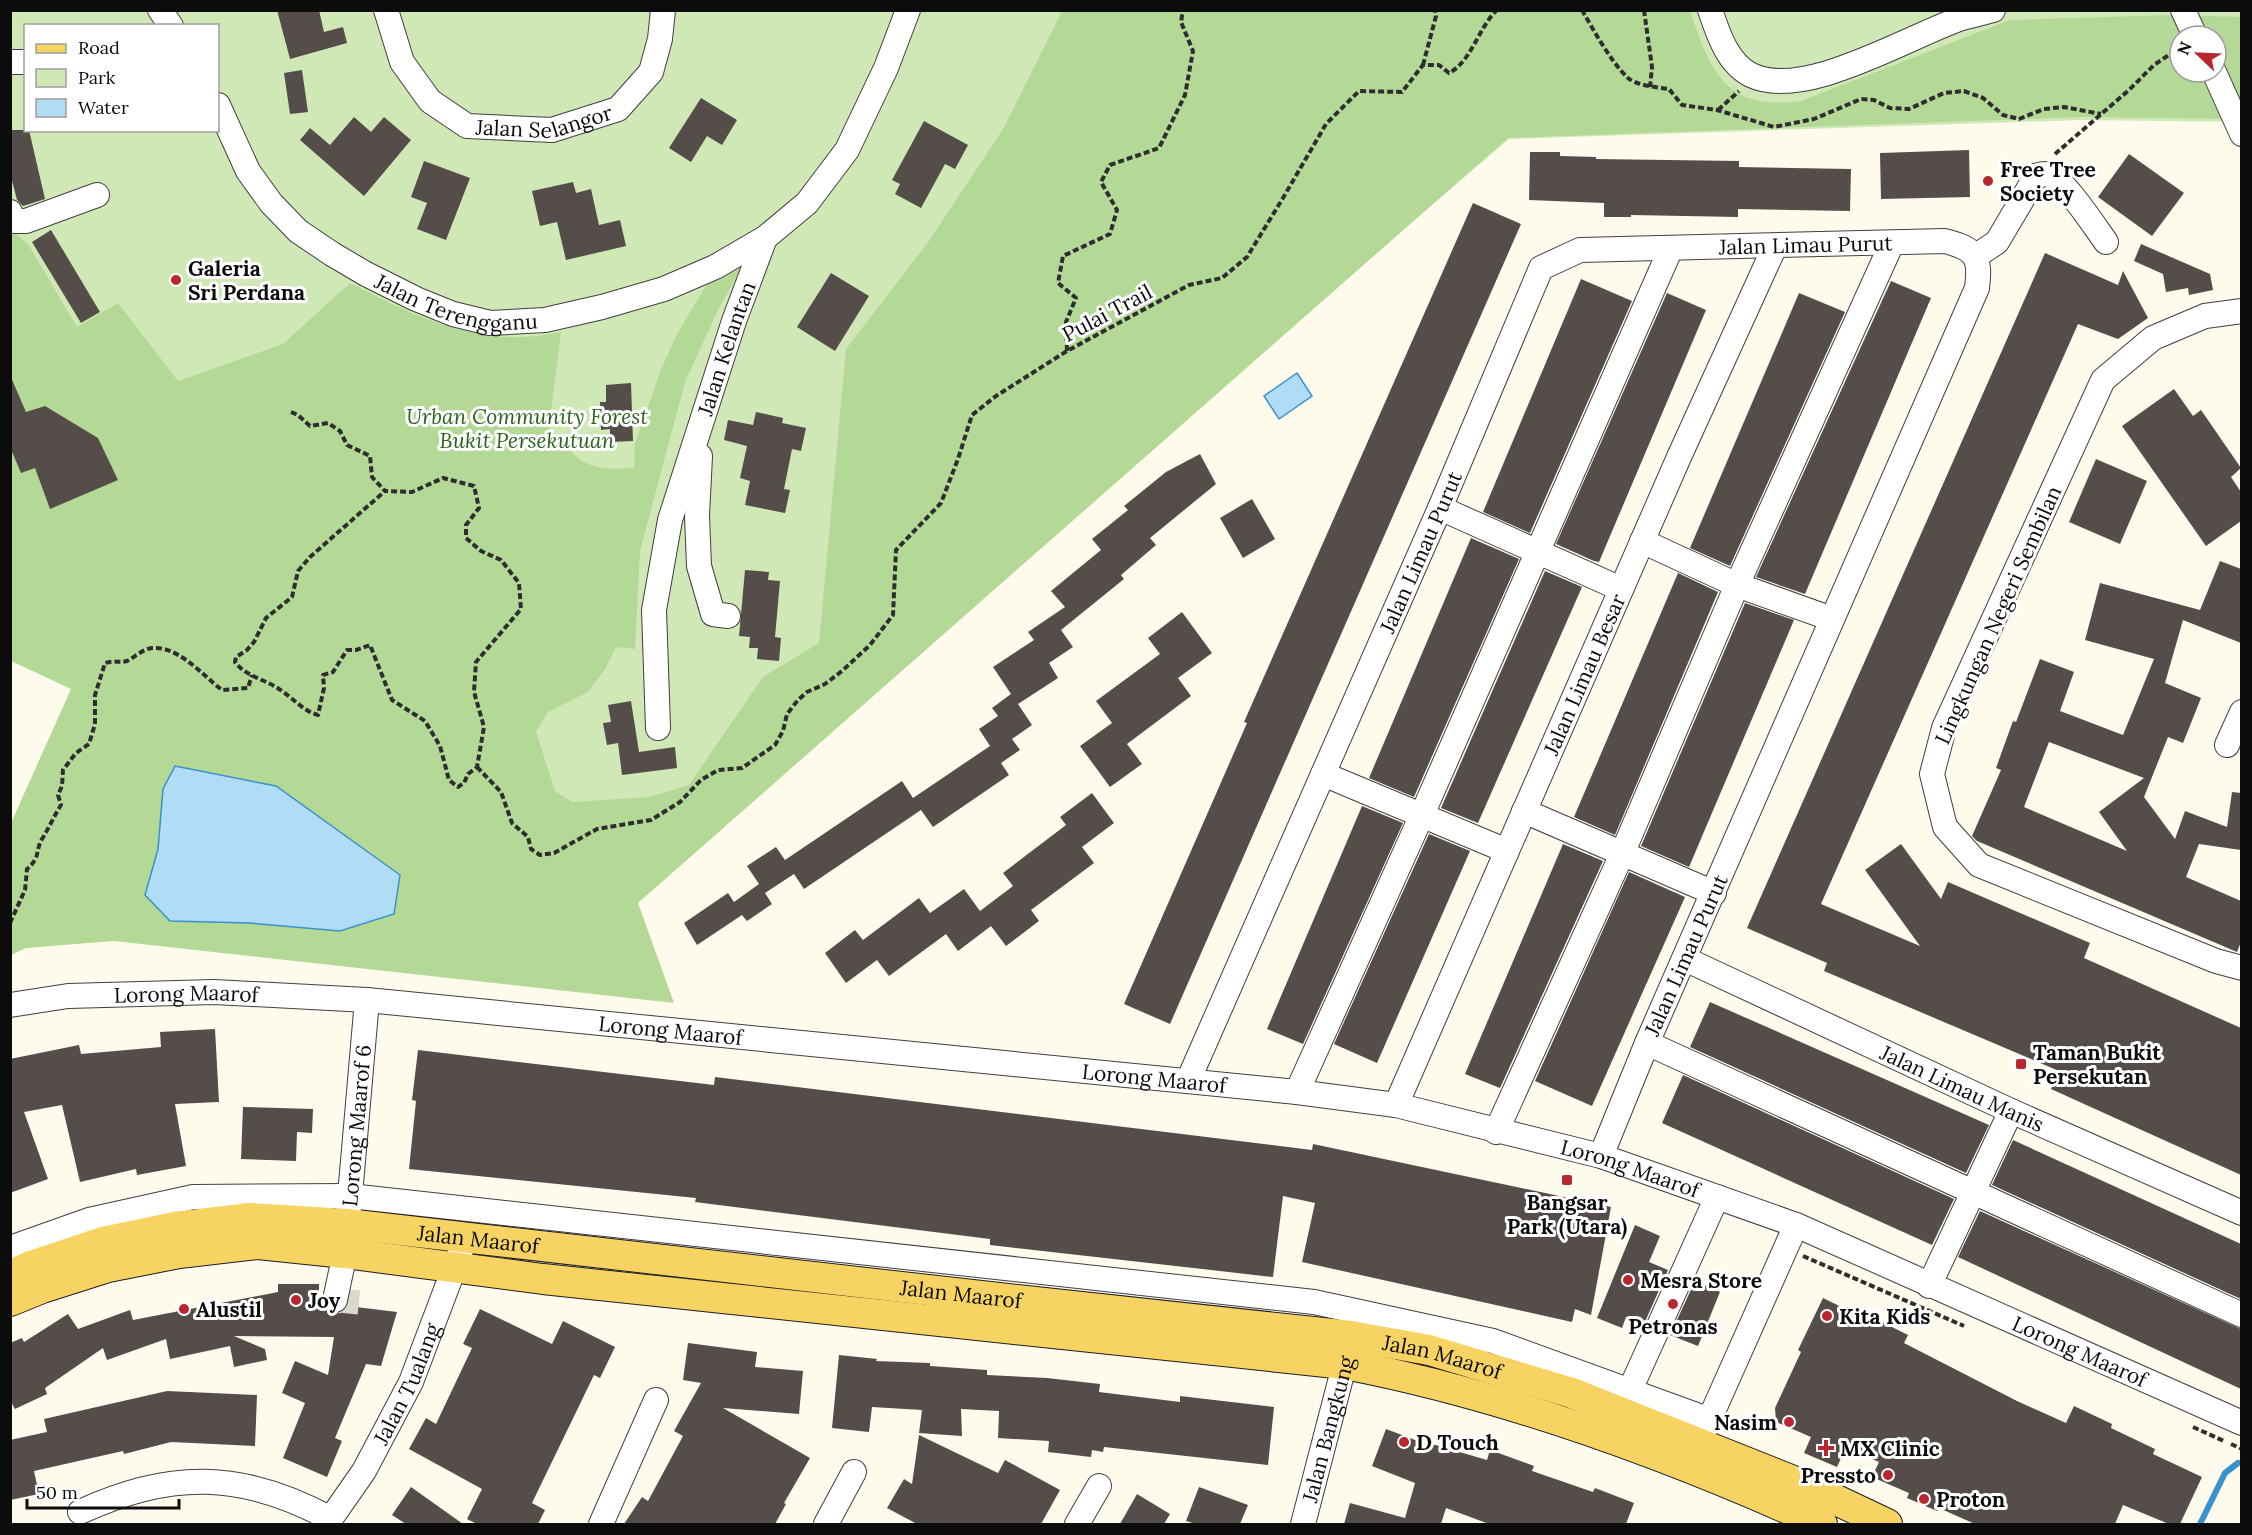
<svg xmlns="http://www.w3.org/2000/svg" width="2252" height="1535" font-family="Lora,serif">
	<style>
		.green { fill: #d0e8b6; fill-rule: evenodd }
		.forest { fill: #b4d996; fill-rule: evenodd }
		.water { fill: #b1dcf5; stroke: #3992cb; stroke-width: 1.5 }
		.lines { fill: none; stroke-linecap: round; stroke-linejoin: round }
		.stream { stroke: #3992cb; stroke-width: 6 }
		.building { fill: #554d49; fill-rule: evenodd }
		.minor-tunnel { stroke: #dbd7ca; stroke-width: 24; stroke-dasharray: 24 12; stroke-linecap: butt }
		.minor-casing { stroke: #3f3f3f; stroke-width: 26 }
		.major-casing { stroke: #1d1d1d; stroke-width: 32 }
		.path { stroke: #2e2e2e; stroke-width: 4; stroke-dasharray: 6 3; stroke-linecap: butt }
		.minor { stroke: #fff; stroke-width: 24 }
		.major { stroke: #f7d363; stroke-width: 30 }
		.poi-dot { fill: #ba262e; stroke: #fff; stroke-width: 2 }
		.labels { text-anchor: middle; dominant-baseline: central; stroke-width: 6; stroke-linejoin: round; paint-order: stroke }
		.street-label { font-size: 21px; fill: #0c0c0c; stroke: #fff }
		.poi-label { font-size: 21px; font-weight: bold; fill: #0c0c0c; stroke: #fff; text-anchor: start }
		.park-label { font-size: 21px; font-style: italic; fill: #2c631e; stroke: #fff }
	</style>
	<rect width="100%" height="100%" fill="#fffbec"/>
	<!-- green -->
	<path class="green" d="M11,11H2241V122L2081,120L1509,139L552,959L11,573ZM26,26H218V130H26ZM2180,36H2216V72H2180Z"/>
	<!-- forest -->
	<path class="forest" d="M1062,11H1690C1711,73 1726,111 1801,101L2010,20L2171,15L2241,17V119L2081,117L1508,138L638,903L674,1003L114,941L26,948L11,955V823L71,689L11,661L10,229L28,244L77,327L118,303L178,381L283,344L350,283C419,318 481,350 561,332L549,426C579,463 584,471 634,468L635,444L660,372L676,336L708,282L746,260L717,312L685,382L640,551L635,649L616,647L605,669L589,691L548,712L536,732L555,791L572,802L650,797L689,785L763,677L819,643L846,349L929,241L1003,129ZM2180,36H2216V72H2180ZM163,789L249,923L170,921L145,895L158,849Z"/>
	<!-- water -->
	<g class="water">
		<path d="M1297,373L1312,396L1279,419L1264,396Z"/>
		<path d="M175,766L276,786L400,875L394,914L340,931L249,923L170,921L145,895L158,849L163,789Z"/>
	</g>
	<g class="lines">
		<!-- stream -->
		<path class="stream" d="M2200,1524L2225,1473L2238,1463"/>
	</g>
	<!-- building -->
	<g class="building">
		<path d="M277,10H319L324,32L343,27L347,43L290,59Z"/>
		<path d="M302,70L308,112L290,114L284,73Z"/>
		<path d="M701,98L737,120L722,145L707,136L691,162L669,148Z"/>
		<path d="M354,117L371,132L384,117L411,140L364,196L300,140L310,128L330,145Z"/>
		<path d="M924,121L968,145L955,169L945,164L921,208L895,194L900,184L892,180Z"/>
		<path d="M10,130H29L45,199L23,206L17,200L10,173Z"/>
		<path d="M1969,150L1970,197L1881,199L1880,153Z"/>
		<path d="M1530,152H1560V156L1596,157V159L1739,161V167L1851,169L1850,211L1738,209V217L1631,215V217H1604V203L1529,200Z"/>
		<path d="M2129,154L2184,193L2152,236L2098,197Z"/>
		<path d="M424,161L470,178L446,240L417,229L427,203L411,197Z"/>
		<path d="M573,182L576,193L591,189L599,225L620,220L626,246L566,260L557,222L540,226L532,191Z"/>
		<path d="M1473,203L1521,224L1170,1024L1124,1004L1247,723L1244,722Z"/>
		<path d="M51,230L100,312L81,323L32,242Z"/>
		<path d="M2141,244L2210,274L2213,290L2189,295L2188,288L2166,292L2163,274L2134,261Z"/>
		<path d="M2045,253L2118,285L2123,271L2148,318L2118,339L2078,324L1821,904L1920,946L1865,870L1901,844L1941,899L1948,882L2090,943L2084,958L2241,1028V1175L2051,1089L2059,1071L1824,971L1827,963L1747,928Z"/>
		<path d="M831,273L869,296L835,351L797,327Z"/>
		<path d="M1581,279L1632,301L1530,533L1483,512Z"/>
		<path d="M1891,281L1931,298L1805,594L1756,577Z"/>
		<path d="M1667,293L1706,310L1599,562L1594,561L1556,544Z"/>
		<path d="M1799,293L1845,312L1730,566L1690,548Z"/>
		<path d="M10,375L26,412L45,406L98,438L118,480L50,509L35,468L21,473L10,447Z"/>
		<path d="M631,383L633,441L610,442V429L601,430L600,402H606V385Z"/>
		<path d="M2174,389L2193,416L2201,410L2241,468L2231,477L2241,492V521L2206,546L2122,426Z"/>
		<path d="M756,412L783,418L782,423L806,428L801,451L792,449L784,489L790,490L785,513L745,505L750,481L740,478L747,446L724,440L728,420L753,425Z"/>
		<path d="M1200,454L1216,484L1150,538L1156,545L1121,575L1124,579L1061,630L1073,647L1049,663L1058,678L1018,704L1032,725L1012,739L1020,750L1001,763L1009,775L933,827L921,810L804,889L794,874L765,893L772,904L747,921L742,915L697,945L684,923L728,893L734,902L759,884L747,866L776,847L785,860L902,781L913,798L990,746L979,729L998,716L992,708L1011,694L993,667L1034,640L1028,632L1065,607L1051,591L1101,550L1092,539L1128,510L1124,506L1166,472Z"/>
		<path d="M2096,459L2147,481L2120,544L2069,522Z"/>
		<path d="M1252,499L1275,539L1243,558L1220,518Z"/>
		<path d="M1471,538L1519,559L1414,797L1369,778Z"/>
		<path d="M2220,561L2241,569V643L2183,620L2165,683L2201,698L2183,743L2168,737L2144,797L2175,839L2185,811L2227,827L2232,792L2241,793V850L2199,844L2186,877L2241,901V942L2237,952L1977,841L1972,836L2001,770L1996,768L2013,721L2016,722L2040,659L2074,672L2060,711L2123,735L2154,659L2085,640L2100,583L2200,610ZM2049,742L2144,778L2099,812L2127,851L2024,807Z"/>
		<path d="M745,570L769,572L768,580L780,581L775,637L781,638L779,661L757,659L758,648H749L750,637L739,636Z"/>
		<path d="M1545,571L1582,587L1478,823L1441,808Z"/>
		<path d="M1678,573L1718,592L1615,835L1574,817Z"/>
		<path d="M1745,603L1794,620L1689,867L1641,846Z"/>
		<path d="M1182,612L1212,653L1178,678L1191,696L1127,744L1142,764L1110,787L1080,746L1112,723L1096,701L1160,654L1148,638Z"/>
		<path d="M631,701L639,752L675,747L677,768L622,775L618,743L607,745L603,723L611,722L608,705Z"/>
		<path d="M1092,793L1114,823L1082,847L1094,863L1031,910L1039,921L1006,946L991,926L958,951L946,934L889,976L877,960L846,983L825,953L855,930L863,940L919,898L930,913L964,889L980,911L1013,886L1003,873L1066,825L1060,817Z"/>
		<path d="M1362,806L1403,823L1303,1044L1267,1029Z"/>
		<path d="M1429,834L1470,851L1377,1063L1334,1044Z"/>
		<path d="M1563,844L1603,861L1500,1088L1465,1074Z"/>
		<path d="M1629,872L1685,897L1592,1106L1535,1081Z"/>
		<path d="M1710,1002L1989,1125L1966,1173L1690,1047Z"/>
		<path d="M215,1029L219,1102L175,1104L186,1166L137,1175L136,1169L80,1182L62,1105L24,1112L48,1179L10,1193V1059L79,1045L81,1054L161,1047L160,1032Z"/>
		<path d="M418,1050L714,1085L715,1077L1312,1150L1313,1144L1611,1207L1591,1315L1575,1309L1572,1322L1302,1262L1315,1203L1283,1196L1273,1277L990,1245V1239L695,1202L696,1198L409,1169L416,1101L412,1100Z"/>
		<path d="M1683,1075L1954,1199L1932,1245L1662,1123Z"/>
		<path d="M243,1107L313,1109L312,1133L297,1132L296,1161L241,1159Z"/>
		<path d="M2013,1140L2241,1244V1299L1992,1185Z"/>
		<path d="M1980,1211L2241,1329V1389L1958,1257Z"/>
		<path d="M1635,1225L1660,1236L1649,1262L1668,1270L1644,1324L1626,1317L1622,1328L1597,1318Z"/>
		<path d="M1695,1281L1720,1292L1698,1346L1670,1335Z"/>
		<path d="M278,1284H319V1302L331,1314L340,1313L348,1306L397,1312L381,1366L366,1364L335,1438L342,1441L327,1477L283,1458L305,1403L282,1393L295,1361L328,1375L334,1337L234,1336L265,1349L267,1360L234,1367L230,1346L170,1359L166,1339L107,1360L103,1348L45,1388L47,1394L15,1409L10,1400V1343L22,1338L24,1342L68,1314L78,1329L130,1310L133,1320L278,1292Z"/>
		<path d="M1823,1298L1870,1321L1872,1317L1908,1335L1904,1343L2017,1401L2066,1423L2074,1406L2112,1424L2111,1428L2155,1449L2153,1454L2202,1477L2180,1524H2169L2123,1505L2115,1524H1975L1939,1508L1937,1511L1907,1498L1909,1493L1872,1477L1879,1462L1846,1447L1837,1467L1804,1453L1811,1437L1776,1422L1775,1408L1801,1352L1798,1350Z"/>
		<path d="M480,1309L552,1344L563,1321L615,1347L600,1378L594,1375L532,1503L545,1510L538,1524H477L467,1519L482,1489L409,1449L426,1418L436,1424L472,1348L463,1344Z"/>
		<path d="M688,1343L757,1352L755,1367L803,1371L799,1414L723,1408L810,1458L784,1503L786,1504L775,1524H624L642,1497L648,1501L683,1436L674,1431L701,1383L683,1380Z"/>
		<path d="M839,1355L877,1359L876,1361L930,1363V1366L987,1370V1375L1047,1378L1100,1384L1099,1392L1180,1402V1396L1274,1407L1268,1465L1104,1447L1103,1452L1092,1450L1091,1457L1048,1452L1049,1441L998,1438L999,1411L961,1409L962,1436L919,1433L922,1410L872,1407L869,1432L832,1428Z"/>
		<path d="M167,1391L257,1395L255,1446L171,1442L124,1454L123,1451L34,1471L39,1494L10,1500V1440L47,1432L44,1419Z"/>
		<path d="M1386,1429L1431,1446L1432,1444L1487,1460L1490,1450L1534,1466L1532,1471L1593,1492L1595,1488L1634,1503L1626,1524H1489L1446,1508L1441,1524H1344L1350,1503L1405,1518L1415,1483L1372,1466Z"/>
		<path d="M919,1435L998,1473L1005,1460L1060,1490L1041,1524H917L887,1508L904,1479L912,1484Z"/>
		<path d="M411,1487L463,1524H406L392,1515Z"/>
		<path d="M1199,1487L1248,1505L1240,1524H1196L1186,1521Z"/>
		<path d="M1137,1494L1170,1514L1164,1524H1120Z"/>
	</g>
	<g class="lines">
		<!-- minor-tunnel -->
		<path class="minor-tunnel" d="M335,1300L364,1303"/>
		<defs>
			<g id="minor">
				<path d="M160,10L171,26"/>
				<path id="s1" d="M386,10L402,62L430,101L467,126L552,130L618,109L651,72L660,39L663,10"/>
				<path d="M1710,10C1718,33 1727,63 1751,75C1804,101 1909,36 1962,18C1972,15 1983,13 1993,10"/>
				<path d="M2183,10L2195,36"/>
				<path d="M10,62H26"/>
				<path d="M2214,72L2242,134"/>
				<path id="s2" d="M218,105L248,171L271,203L298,231L332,254L366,274L416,299L453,314L490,323L545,320L602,307L664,289L715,267L765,238L807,203L847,150L886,68L908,10"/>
				<path d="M10,212L14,221H26L97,195"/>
				<path d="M1976,256L1997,242L2036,176C2040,174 2044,173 2049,175C2065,180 2095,227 2106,242"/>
				<path d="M2242,311L2205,316L2153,338L2103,380L1944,728L1932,774L1945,827L1979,865L2216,961L2242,968"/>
				<path d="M700,456L697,516L699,566L713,614L728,616"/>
				<path d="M1440,508L1621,589"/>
				<path d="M1642,541L1737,585L1832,619"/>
				<path id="s3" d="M658,728L654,610L670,520L734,321L765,238"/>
				<path d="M2227,745L2242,712"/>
				<path d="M1323,774L1507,851"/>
				<path d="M1524,811L1714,893"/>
				<path id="s4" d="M1685,959L2011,1111L2242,1213"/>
				<path id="s5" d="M10,1005L68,996L214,992L367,1000L1297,1092L1396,1105L1601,1156L1796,1225L2242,1423"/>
				<path d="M1647,1043L2242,1315"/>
				<path id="s6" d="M1188,1081L1440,508L1541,268L1580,250L1945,241C1976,249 1981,257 1977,288L1647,1043L1601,1156"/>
				<path d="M1297,1092L1421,817L1671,248"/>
				<path id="s7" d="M1396,1105L1679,457L1775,246"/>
				<path d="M1496,1132L1622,854L1737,585L1892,243"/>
				<path d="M10,1248L89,1220L193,1197L350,1196L1314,1302L1493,1341L1710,1420"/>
				<path d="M1929,1286L2011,1111"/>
				<path id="s8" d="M335,1300L345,1253L367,1000"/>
				<path d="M1630,1390L1717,1197"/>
				<path d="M1703,1434L1796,1225"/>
				<path d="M80,1512C170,1470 243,1471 331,1519"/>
				<path id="s9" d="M327,1524L364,1471L411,1382L461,1250"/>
				<path d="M601,1524L656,1400"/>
				<path d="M826,1524L854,1472"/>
				<path d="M1077,1524L1099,1486"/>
				<path id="s10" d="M1303,1524L1349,1347"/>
			</g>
			<g id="major">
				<path id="s11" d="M10,1275L31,1266L103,1242L175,1227L250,1218L347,1224L990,1297L1351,1336L1429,1350L1572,1393L1811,1488L1887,1524"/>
				<path d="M10,1301L42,1288L108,1267L179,1253L258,1244L345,1253L543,1279L1345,1364C1510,1396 1670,1455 1822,1524"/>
			</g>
		</defs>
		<!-- minor casing -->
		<use href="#minor" class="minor-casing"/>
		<!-- major casing -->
		<use href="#major" class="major-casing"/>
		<!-- path -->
		<g class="path">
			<path d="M1582,10C1594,31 1611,62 1628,78C1638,86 1657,87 1669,89L1682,105L1717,110L1774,127L1814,119L1861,99L1874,100L1890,108L1909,109L1944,93L1964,91L1983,98L2003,115L2019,119L2044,109L2064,107L2101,114"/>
			<path d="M1644,10L1652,67L1650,87"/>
			<path d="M1423,65L1436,16L1435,10"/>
			<path d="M1718,110L1739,91"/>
			<path d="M2055,154L2129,90L2154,65L2179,48"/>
			<path d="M1067,351L1066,322L1076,298L1058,283L1063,256L1110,234L1117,210L1101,182L1110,165L1159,148L1185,95L1193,51L1181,22L1183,10"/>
			<path d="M291,412L298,415L310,426L328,423L340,431L347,445L370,456L372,477L385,491L412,492L443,478L474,486L479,508L466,525V538L481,551L501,560L519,583L521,609L476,662L474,692L484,727L477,767L468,774L464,783L458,787L449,780L440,746L425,721L392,700L370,645L356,650H347L333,672L323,675L324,688L318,715C303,711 292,697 279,689C264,679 245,676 235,662L236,657L247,650L254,642L266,618L292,597L298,571L310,557L385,491"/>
			<path d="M477,767L501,792L512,823L528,837L531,849L540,855L554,853L597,829L651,820L680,802L701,780L718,770L742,768L775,745L783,731L787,714L798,700L807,692L825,684L842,671L870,645L893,615L896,550L941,503L958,459L972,415L996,396L1067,351L1189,285L1222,278L1247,257L1283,198L1326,124L1359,91L1402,92L1423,65H1439L1449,73C1472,61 1478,28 1497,10"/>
			<path d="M10,923L25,890L27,869C41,857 35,851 42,839C49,828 54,816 61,805L58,795L62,786L63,770L76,753L89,744L95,724V695L105,663C114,660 120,663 127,661C135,657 143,649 152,648C179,646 202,675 222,690L248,688L252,675"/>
			<path d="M1803,1256L1964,1326"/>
			<path d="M2193,1427L2224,1441"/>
			<path d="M2231,1444L2242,1449"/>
		</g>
		<!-- minor -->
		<use href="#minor" class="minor"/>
		<!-- major -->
		<use href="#major" class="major"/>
	</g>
	<!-- markers -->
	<g class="poi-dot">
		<circle cx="1988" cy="181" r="6"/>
		<circle cx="176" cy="280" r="6"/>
		<rect x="2015" y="1058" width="12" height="12" rx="3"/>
		<rect x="1561" y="1174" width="12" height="12" rx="3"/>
		<circle cx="1628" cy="1280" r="6"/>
		<circle cx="296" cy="1300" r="6"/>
		<circle cx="1673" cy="1304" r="6"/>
		<circle cx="184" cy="1309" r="6"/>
		<circle cx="1827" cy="1316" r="6"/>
		<circle cx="1789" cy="1422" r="6"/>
		<circle cx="1404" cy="1442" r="6"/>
		<path d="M1823 1439h6v6h6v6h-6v6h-6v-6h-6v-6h6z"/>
		<circle cx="1888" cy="1475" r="6"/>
		<circle cx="1924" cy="1499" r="6"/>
	</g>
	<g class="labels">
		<!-- street labels -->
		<g class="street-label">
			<text stroke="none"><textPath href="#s1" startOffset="225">Jalan Selangor</textPath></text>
			<text stroke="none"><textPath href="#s6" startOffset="1155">Jalan Limau Purut</textPath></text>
			<text stroke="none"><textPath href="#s2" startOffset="328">Jalan Terengganu</textPath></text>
			<text transform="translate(1107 313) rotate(-28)">Pulai Trail</text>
			<text stroke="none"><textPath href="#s3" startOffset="390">Jalan Kelantan</textPath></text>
			<text stroke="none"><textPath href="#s6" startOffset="578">Jalan Limau Purut</textPath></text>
			<text transform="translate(1998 615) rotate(-66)">Lingkungan Negeri Sembilan</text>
			<text stroke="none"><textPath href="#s7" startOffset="470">Jalan Limau Besar</textPath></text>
			<text transform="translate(1686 955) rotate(-66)">Jalan Limau Purut</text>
			<text stroke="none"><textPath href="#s5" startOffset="177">Lorong Maarof</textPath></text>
			<text stroke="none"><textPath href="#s5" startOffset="663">Lorong Maarof</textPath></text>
			<text stroke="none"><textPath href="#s5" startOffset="1149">Lorong Maarof</textPath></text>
			<text stroke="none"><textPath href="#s4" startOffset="306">Jalan Limau Manis</textPath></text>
			<text stroke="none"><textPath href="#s8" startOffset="176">Lorong Maarof 6</textPath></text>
			<text stroke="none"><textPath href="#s5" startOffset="1635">Lorong Maarof</textPath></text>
			<text stroke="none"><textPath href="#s11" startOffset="477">Jalan Maarof</textPath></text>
			<text stroke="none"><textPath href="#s11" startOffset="963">Jalan Maarof</textPath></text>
			<text stroke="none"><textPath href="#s5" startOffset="2121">Lorong Maarof</textPath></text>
			<text stroke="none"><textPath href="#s11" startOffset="1449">Jalan Maarof</textPath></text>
			<text stroke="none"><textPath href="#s9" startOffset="162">Jalan Tualang</textPath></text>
			<text stroke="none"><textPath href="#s10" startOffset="98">Jalan Bangkung</textPath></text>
		</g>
		<!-- poi labels -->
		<g class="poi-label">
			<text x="2000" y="169">Free Tree<tspan x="2000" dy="24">Society</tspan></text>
			<text x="188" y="268">Galeria<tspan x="188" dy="24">Sri Perdana</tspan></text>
			<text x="2033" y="1052">Taman Bukit<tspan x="2033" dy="24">Persekutan</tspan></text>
			<text x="1567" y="1202" text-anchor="middle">Bangsar<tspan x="1567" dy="24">Park (Utara)</tspan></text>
			<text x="1640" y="1280">Mesra Store</text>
			<text x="308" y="1300">Joy</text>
			<text x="196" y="1309">Alustil</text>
			<text x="1839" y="1316">Kita Kids</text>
			<text x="1673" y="1326" text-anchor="middle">Petronas</text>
			<text x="1777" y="1422" text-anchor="end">Nasim</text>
			<text x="1416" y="1442">D Touch</text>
			<text x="1840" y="1448">MX Clinic</text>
			<text x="1876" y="1475" text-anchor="end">Pressto</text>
			<text x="1936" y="1499">Proton</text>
		</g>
		<!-- park labels -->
		<g class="park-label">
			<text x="527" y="416">Urban Community Forest<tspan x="527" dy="24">Bukit Persekutuan</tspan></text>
		</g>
	</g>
	<!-- border -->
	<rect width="2252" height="1535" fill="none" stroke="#0c0c0c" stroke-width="24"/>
	<!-- legend -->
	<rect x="24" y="24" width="195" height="108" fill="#ffffff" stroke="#9e9e9e" stroke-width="1.5"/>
	<rect x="36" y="44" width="30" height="9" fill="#f7d363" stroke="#9e9e9e" stroke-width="1.5"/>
	<text x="78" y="54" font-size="18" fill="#0c0c0c">Road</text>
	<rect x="36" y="69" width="30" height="18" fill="#d0e8b6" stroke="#9e9e9e" stroke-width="1.5"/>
	<text x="78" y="84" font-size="18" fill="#0c0c0c">Park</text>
	<rect x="36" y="99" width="30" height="18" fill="#b1dcf5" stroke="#9e9e9e" stroke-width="1.5"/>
	<text x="78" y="114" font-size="18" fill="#0c0c0c">Water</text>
	<!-- north arrow -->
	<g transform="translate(2198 54) rotate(293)"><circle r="28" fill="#ffffff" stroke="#9e9e9e" stroke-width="1.5"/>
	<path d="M0-4.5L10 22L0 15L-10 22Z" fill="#ba262e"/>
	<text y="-9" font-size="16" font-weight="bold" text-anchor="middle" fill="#0c0c0c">N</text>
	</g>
	<!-- scale -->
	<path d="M27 1499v9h152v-9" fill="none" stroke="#0c0c0c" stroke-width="3"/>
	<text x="36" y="1499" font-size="18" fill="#0c0c0c" stroke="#ffffff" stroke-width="4.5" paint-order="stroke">50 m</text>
</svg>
